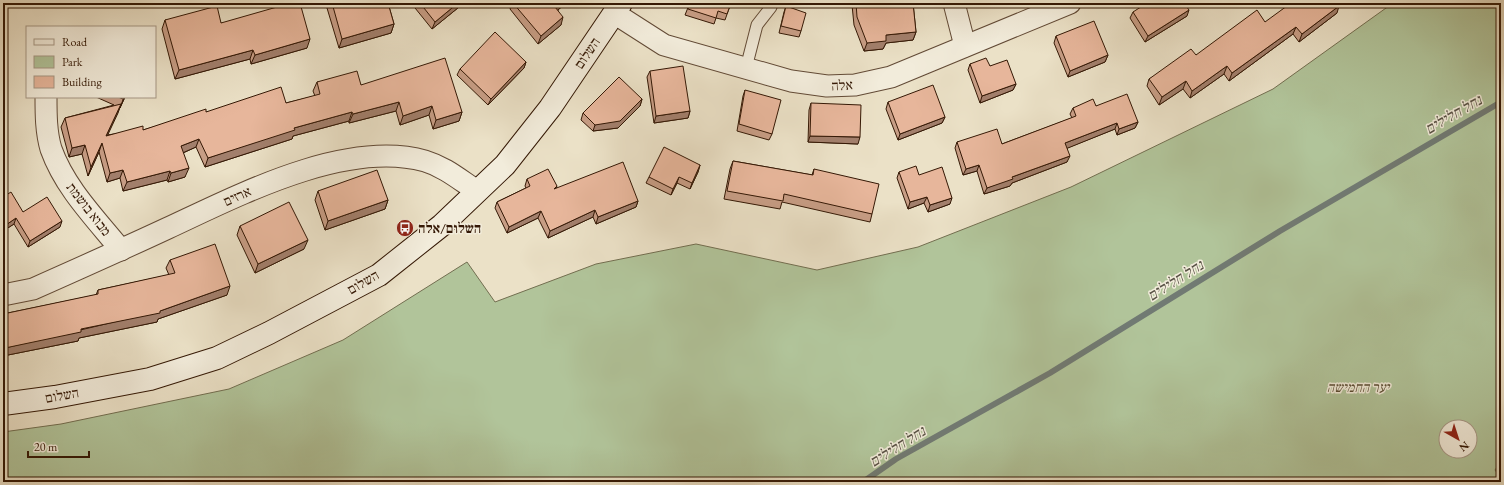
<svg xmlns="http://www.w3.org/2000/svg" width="1504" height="485" font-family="'EB Garamond','Frank Ruhl Libre',serif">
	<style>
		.green { fill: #b1c49a; stroke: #726e50; fill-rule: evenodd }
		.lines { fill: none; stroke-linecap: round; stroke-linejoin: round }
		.stream { stroke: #717a73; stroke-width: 6 }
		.lane-casing { stroke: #624a36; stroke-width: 13 }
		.street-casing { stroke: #624a36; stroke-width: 23 }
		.secondary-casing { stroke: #341805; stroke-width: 24 }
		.lane { stroke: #f2ecdb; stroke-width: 11 }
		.street { stroke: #f2ecdb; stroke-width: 21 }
		.secondary { stroke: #f2ecdb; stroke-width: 22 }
		.wall { fill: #c79d85; stroke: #341805 }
		.shaded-wall { fill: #a27f6c; stroke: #341805 }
		.building { fill: #e7b69b; stroke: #341805 }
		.labels { text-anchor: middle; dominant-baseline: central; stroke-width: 3; stroke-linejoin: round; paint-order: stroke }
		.street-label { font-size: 14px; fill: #341805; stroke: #f2ecdb }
		.poi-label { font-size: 14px; font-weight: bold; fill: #341805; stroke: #f2ecdb; text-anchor: start }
		.park-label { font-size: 14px; font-style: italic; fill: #5a4c32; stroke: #f2ecdb }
		.water-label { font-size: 15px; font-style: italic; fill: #585145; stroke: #f2ecdb }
	</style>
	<rect width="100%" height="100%" fill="#ebe1c7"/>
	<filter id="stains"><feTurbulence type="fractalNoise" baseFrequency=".005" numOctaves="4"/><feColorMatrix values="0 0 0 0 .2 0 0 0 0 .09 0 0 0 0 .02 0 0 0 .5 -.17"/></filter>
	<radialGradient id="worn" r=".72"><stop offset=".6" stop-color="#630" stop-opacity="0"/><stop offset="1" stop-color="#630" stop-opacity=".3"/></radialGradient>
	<!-- green -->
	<path class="green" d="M1393,3H1501V461L1495,470L1501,478V482H3V432L61,424L229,389L343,340L467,262L495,302L596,264L696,244L817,270L918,247L1071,187L1273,89ZM1446,427H1470V451H1446Z"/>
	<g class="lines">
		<!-- stream -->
		<path class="stream" d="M863,482L896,459L1050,373L1280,231L1501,102"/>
		<defs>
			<path id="lane" d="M746,68L757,25L771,7L772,3"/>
			<g id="street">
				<path d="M954,3L965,46"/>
				<path d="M614,13L664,45L791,81L827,86L855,85L891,77L1070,3"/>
				<path d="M46,97C46,114 46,132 51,149C65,188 95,218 121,250"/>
				<path d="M3,295L33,289C78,269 123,249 168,228C239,195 346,139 425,161C445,167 460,180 477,191"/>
			</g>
			<path id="secondary" d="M3,404L55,397L150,379L217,358L269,333L379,275L442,225L505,165L550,108L621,3"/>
		</defs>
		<!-- lane casing -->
		<use href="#lane" class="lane-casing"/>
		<!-- street casing -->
		<use href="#street" class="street-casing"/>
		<!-- secondary casing -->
		<use href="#secondary" class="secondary-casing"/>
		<!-- lane -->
		<use href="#lane" class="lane"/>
		<!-- street -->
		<use href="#street" class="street"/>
		<!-- secondary -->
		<use href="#secondary" class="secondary"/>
	</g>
	<!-- wall -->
	<g class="wall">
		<path d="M329,3H388L394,24L391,33L339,48L327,8Z"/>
		<path d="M411,3H464L432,29Z"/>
		<path d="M512,3H566L558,10L561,25L538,44L510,9Z"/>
		<path d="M684,3H731L725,20L716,18L714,24L685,15L689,5Z"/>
		<path d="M853,3H913L916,32L913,40L886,43L883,49L864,51L854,25L852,5Z"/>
		<path d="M786,6L801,31L799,37L779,33L784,12Z"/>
		<path d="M1133,12L1187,16L1145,42L1130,18Z"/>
		<path d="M1337,13L1299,42L1293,34L1229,81L1224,74L1190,98L1183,89L1159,105L1147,86L1149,79L1196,55Z"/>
		<path d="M165,20L221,23L307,48L251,64L250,59L175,79L162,29Z"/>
		<path d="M1056,36L1108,55L1105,62L1068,77L1054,43Z"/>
		<path d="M526,62L524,68L488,105L457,75L460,69Z"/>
		<path d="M970,64L990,66L1016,84L1013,90L980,103L968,70Z"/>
		<path d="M650,71L690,111L688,118L654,123L647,77Z"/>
		<path d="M317,82L361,85L462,112L459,121L433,129L429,115L400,125L396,111L349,123V121L293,136L292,139L205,167L196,147L183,153L185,177L168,182L167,180L123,191L120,178L107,182L99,152L88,176L82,154L69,157L61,127L65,118L114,105L96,97H125L107,135L143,130L206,112L286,103L315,96L313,91Z"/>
		<path d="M745,90L772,134L769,140L737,131L743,96Z"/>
		<path d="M642,99L640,106L618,128L593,131L581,120L583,113Z"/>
		<path d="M888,102L945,117L942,123L898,140L886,109Z"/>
		<path d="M811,103L858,144L808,142L809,110Z"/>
		<path d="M1096,106L1138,122L1135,128L1117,135L1115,129L1067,148V162L1012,183L1010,186L984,194L977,171L963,175L955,148L957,142L1002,144L1072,118L1070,114L1073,108Z"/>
		<path d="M733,161L812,175L814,169L872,214L870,222L782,202L780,209L724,199L730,169Z"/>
		<path d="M700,165L698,172L690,189L677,183L671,195L646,183L649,177Z"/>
		<path d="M899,172L919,175L950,204L928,212L924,203L908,209L897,178Z"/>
		<path d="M527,179L557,186L556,188L638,201L636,207L596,224L593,217L548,238L538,218L507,233L495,208L497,202L526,188L525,186Z"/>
		<path d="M318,191L388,200L385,209L325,230L315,200Z"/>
		<path d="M3,197L23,212L60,227L28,247L14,224L3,231Z"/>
		<path d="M240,226L304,249L255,273L237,235Z"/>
		<path d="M170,260L227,295L158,319L157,322L79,338L78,341L3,356V314L96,295L98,290L169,275L166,268Z"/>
	</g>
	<!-- shaded-wall -->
	<g class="shaded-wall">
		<path d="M458,3H464L432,29L435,22Z"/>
		<path d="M560,3H566L552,15L555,7Z"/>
		<path d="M986,3H993L985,6Z"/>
		<path d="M1339,6L1337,13L1299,42L1302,34Z"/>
		<path d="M1189,10L1187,16L1145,42L1148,36Z"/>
		<path d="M563,17L561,25L538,44L541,36Z"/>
		<path d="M394,24L391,33L339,48L342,39Z"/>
		<path d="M1296,27L1293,34L1229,81L1232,73Z"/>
		<path d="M916,32L913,40L886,43L883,49L864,51L867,43L886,35Z"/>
		<path d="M310,39L307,48L251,64L255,55Z"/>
		<path d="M253,50L250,59L175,79L179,70Z"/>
		<path d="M1108,55L1105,62L1068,77L1070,71Z"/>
		<path d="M526,62L524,68L488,105L491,99Z"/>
		<path d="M1227,66L1224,74L1190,98L1192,91Z"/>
		<path d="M1186,81L1183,89L1159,105L1162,97Z"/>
		<path d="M1016,84L1013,90L980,103L982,96Z"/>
		<path d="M124,97H125L120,108Z"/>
		<path d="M642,99L640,106L618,128L593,131L595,125Z"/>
		<path d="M399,102L396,111L349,123L353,114Z"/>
		<path d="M121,104L118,113L103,145L106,136Z"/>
		<path d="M432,106L429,115L400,125L403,116Z"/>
		<path d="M690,111L688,118L654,123L656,116Z"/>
		<path d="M352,112L349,121L293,136L292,139L205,167L208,158L294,128Z"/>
		<path d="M462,112L459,121L433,129L436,120Z"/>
		<path d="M945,117L942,123L898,140L900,134Z"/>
		<path d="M1138,122L1135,128L1117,135L1119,129Z"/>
		<path d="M1117,123L1115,129L1063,150L1065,143Z"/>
		<path d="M810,136L860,137L858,144L808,142Z"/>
		<path d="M199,139L196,147L178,155L181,146Z"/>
		<path d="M102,143L99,152L88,176L91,167Z"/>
		<path d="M85,145L82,154L69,157L72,148Z"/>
		<path d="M1070,156L1067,162L1012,183L1010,186L984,194L987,188L1012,177Z"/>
		<path d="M700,165L698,172L690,189L692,183Z"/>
		<path d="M979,165L977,171L963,175L966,169Z"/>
		<path d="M189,168L185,177L168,182L171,173Z"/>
		<path d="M123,170L120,178L107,182L110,173Z"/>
		<path d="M170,171L167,180L123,191L127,182Z"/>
		<path d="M679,177L677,183L671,195L673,189Z"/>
		<path d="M927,197L924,203L908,209L910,202Z"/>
		<path d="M952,198L950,204L928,212L930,205Z"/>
		<path d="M388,200L385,209L325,230L328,221Z"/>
		<path d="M638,201L636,207L596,224L598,217Z"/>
		<path d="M595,210L593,217L548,238L550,231Z"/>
		<path d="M541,211L538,218L507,233L509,227Z"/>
		<path d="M16,218L14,224L3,231V227Z"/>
		<path d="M62,221L60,227L28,247L30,241Z"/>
		<path d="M308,240L304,249L255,273L258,264Z"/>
		<path d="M230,286L227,295L158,319L157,322L79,338L78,341L3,356V354L5,348L160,311Z"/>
	</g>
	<!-- building -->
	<g class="building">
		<path d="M291,3H300L310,39L255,55L253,50L179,70L165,20L217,6L221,23Z"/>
		<path d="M332,3H388L394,24L342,39Z"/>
		<path d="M420,3H458L435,22Z"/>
		<path d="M513,3H560L555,7L563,17L541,36Z"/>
		<path d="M690,3H731L727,14L718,11L716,18L688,9Z"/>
		<path d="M856,3H913L916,32L886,35V41L867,43L857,17Z"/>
		<path d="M1147,3H1184L1189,10L1148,36L1133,12Z"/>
		<path d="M1291,3H1337L1339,6L1302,34L1296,27L1232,73L1227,66L1192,91L1186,81L1162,97L1149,79L1191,49L1196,55L1257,10L1265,22Z"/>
		<path d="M786,6L806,13L801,31L781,26Z"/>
		<path d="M1094,21L1108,55L1070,71L1056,36Z"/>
		<path d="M495,32L526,62L491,99L460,69Z"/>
		<path d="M3,48L5,49L3,55Z"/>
		<path d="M445,58L462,112L436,120L432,106L403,116L399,102L353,114L352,112L294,128L295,130L208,158L199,139L181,146L189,168L171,173L170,171L127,182L123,170L110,173L102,143L91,167L85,145L72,148L65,118L121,104L106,136L143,126V130L206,109V112L281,87L286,103L320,94L317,82L357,71L361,85Z"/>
		<path d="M986,58L990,66L1007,60L1016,84L982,96L970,64Z"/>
		<path d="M683,66L690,111L656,116L650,71Z"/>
		<path d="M619,77L642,99L620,121L595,125L583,113Z"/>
		<path d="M933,85L945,117L900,134L888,102Z"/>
		<path d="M745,90L781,100L772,134L739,124Z"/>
		<path d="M1127,94L1138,122L1119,129L1117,123L1065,143L1070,156L1012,177L1013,179L987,188L979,165L966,169L957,142L997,129L1002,144L1076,116L1073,108L1093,99L1096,106Z"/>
		<path d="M118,97H124L123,99Z"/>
		<path d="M811,103L861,105L860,137L810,136Z"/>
		<path d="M664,147L700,165L692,183L679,177L673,189L649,177Z"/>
		<path d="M733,161L813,175L814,169L879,184L872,214L784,194L783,201L727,191Z"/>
		<path d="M623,162L638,201L598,217L595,210L550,231L541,211L509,227L497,202L530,186L527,179L548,169L557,186L554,189Z"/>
		<path d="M916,166L919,175L942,167L952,198L930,205L927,197L910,202L899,172Z"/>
		<path d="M377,170L388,200L328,221L318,191Z"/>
		<path d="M11,192L23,212L47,197L62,221L30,241L16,218L3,227V197Z"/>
		<path d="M289,202L308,240L258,264L240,226Z"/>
		<path d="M215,244L230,286L160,311V313L81,329V332L5,348L3,336V314L98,294V290L175,273L170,260Z"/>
	</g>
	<!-- icons -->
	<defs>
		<symbol id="bus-disc" viewBox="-11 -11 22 22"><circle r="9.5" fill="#8f2418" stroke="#f2ecdb"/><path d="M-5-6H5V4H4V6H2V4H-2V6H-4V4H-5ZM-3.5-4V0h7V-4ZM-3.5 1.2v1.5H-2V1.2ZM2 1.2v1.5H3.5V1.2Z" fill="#fff"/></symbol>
	</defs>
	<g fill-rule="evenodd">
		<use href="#bus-disc" x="395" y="218" width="20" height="20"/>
	</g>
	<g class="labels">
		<!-- street labels -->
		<g class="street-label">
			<text transform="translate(587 53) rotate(-56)">השלום</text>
			<text transform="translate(842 85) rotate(-3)">אלה</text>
			<text transform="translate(237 196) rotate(-24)">ארזים</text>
			<text transform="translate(89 209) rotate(52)">מבוא בושמת</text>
			<text transform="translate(363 282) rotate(-30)">השלום</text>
			<text transform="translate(62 395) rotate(-10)">השלום</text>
		</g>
		<!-- poi labels -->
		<g class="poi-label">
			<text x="418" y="228">השלום/אלה</text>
		</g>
		<!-- park labels -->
		<g class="park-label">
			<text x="1358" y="387">יער החמישה</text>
		</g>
		<!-- water labels -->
		<g class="water-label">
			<text transform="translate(1453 114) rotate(-30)">נחל חלילים</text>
			<text transform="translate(1175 280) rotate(-32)">נחל חלילים</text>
			<text transform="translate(897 446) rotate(-32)">נחל חלילים</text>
		</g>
	</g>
	<!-- margin -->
	<rect width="1504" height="485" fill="none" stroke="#ebe1c7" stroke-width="16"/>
	<rect x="4" y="4" width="1496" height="477" fill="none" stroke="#341805" stroke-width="2"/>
	<rect x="8" y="8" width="1488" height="469" fill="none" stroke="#341805"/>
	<!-- legend -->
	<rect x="26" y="26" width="130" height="72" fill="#f2ecdb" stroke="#a69785"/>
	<rect x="34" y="39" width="20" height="6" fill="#f2ecdb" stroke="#a69785"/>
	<text x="62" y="46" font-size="12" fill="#341805">Road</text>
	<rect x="34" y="56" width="20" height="12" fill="#b1c49a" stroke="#a69785"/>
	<text x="62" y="66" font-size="12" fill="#341805">Park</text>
	<rect x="34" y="76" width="20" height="12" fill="#e7b69b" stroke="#a69785"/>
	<text x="62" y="86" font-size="12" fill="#341805">Building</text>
	<!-- north arrow -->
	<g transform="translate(1458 439) rotate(141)"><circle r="19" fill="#f2ecdb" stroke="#a69785"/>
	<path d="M0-3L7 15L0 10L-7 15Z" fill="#8f2418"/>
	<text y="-6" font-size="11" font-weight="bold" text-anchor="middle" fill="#341805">N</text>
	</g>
	<!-- scale -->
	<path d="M28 451v6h61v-6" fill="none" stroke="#341805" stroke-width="2"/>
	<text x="34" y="451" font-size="12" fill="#341805" stroke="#f2ecdb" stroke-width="3" paint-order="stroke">20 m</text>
	<rect width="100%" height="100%" filter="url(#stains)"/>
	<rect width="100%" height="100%" fill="url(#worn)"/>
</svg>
